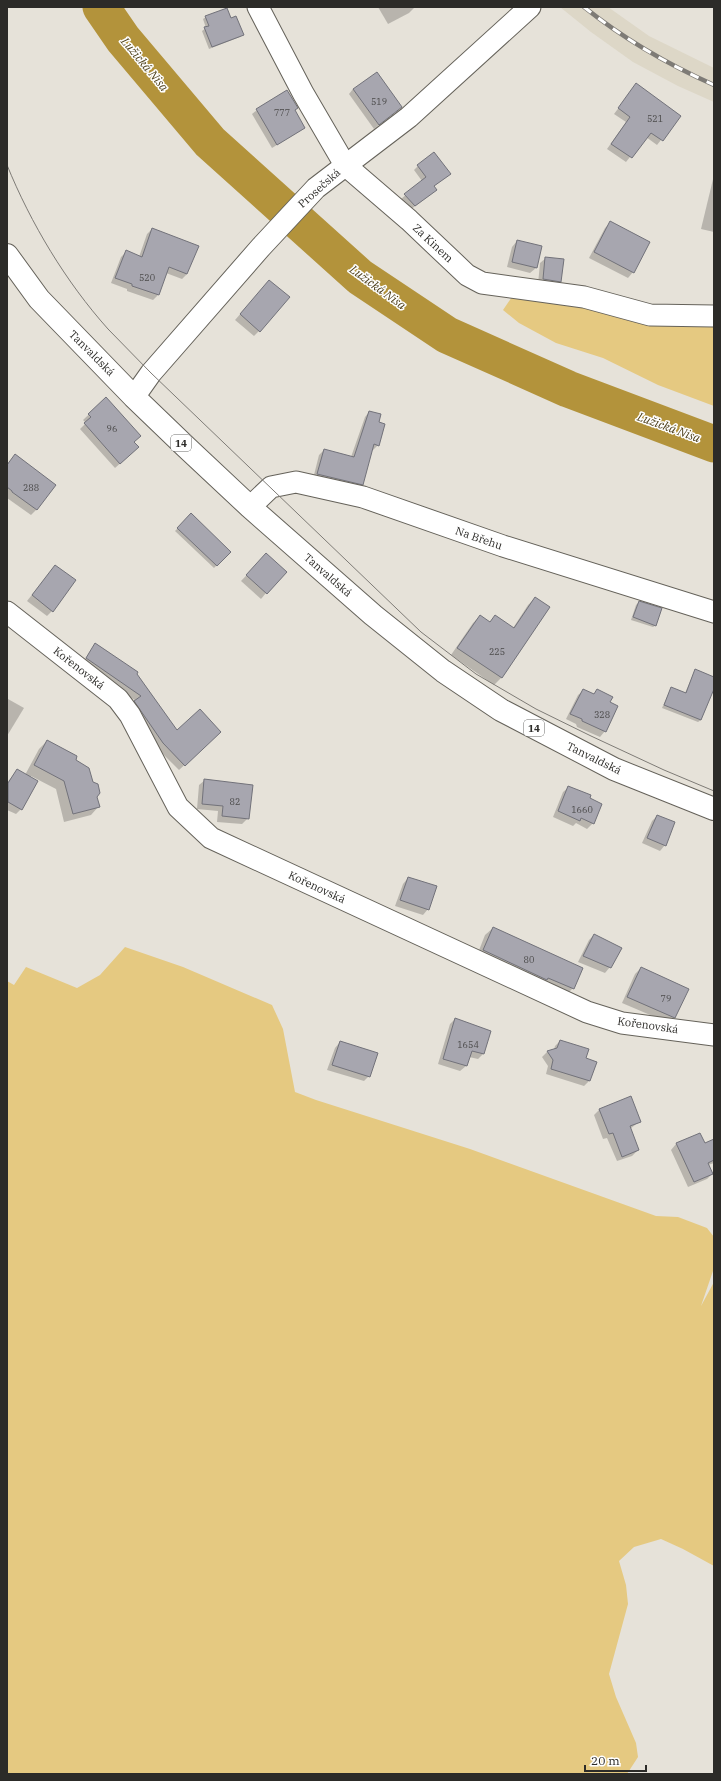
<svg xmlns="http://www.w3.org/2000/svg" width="721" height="1781" font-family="'IBM Plex Serif',serif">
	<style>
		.built { fill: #ddd7c7 }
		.green { fill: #e5c981 }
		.shadow { fill: #0003 }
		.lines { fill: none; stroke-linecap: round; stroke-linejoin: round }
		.river { stroke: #b3933b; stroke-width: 37 }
		.building { fill: #a7a6af; stroke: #72727a }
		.minor-casing { stroke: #65625a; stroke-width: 23 }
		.major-casing { stroke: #65625a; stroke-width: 24 }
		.minor { stroke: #fff; stroke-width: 21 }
		.major { stroke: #fff; stroke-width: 22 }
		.tram { stroke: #7e7b76; stroke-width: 1 }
		.rail-casing { stroke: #7e7b76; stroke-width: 4.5 }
		.rail { stroke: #fff; stroke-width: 3; stroke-dasharray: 9; stroke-linecap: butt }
		.labels { text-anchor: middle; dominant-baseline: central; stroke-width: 3; stroke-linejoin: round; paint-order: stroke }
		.number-label { font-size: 9px; fill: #4b4a4a }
		.shield { fill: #fff; stroke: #6b6b68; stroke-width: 1 }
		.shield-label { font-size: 10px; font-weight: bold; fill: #2c2b28 }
		.street-label { font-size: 11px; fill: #2c2b28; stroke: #fff }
		.water-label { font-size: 12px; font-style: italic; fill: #4e401b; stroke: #fff }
	</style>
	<rect width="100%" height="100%" fill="#e6e2d9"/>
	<!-- built -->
	<path class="built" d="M560,7H608L649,36L714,68V102L678,86L633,62L591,32Z"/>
	<!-- green -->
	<g class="green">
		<path d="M514,294L714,324V406L658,385L603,358L556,343L519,323L503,310Z"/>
		<path d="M125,947L183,967L272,1005L283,1029L295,1092L316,1100L470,1149L656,1216L678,1217L707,1228L714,1237V1268L701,1306L714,1282V1566L683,1549L661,1539L634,1547L619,1561L626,1585L628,1604L609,1674L616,1697L636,1743L638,1757L627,1774H7V981L14,985L26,967L77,988L100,975Z"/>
	</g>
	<!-- shadow -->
	<g class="shadow">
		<path d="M378,7H414V8L409,13L388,24Z"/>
		<path d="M206,17L230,19L242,35L240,37L209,49L202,31L206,28L203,19Z"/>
		<path d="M636,85L680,116L657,145L646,137L626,162L607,149L626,122L614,114Z"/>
		<path d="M353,89L400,107L374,129L349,94Z"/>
		<path d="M257,110L294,111L304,128L272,148L252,114Z"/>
		<path d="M418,166L450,174L433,187L431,194L410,210L401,199L422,181L414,170Z"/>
		<path d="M714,175V232L701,229Z"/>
		<path d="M610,223L633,272L628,278L589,258L605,228Z"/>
		<path d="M152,229L187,274L182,279L166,273L158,295L153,300L127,291V289L111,283L121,257L126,252L139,257L147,234Z"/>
		<path d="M517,241L541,247L536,268L530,273L507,267L512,247Z"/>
		<path d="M546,258L561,281L555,287L538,284L540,263Z"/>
		<path d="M264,287L259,331L254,336L235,320Z"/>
		<path d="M106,398L133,442V452L115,468L80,429L86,423L83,420Z"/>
		<path d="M369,412L378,423V445L373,450L371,449L362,484L358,489L313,479L319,455L324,450L351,457L365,417Z"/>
		<path d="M10,461L37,509L31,515L7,498V465Z"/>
		<path d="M191,515L230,552L214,568L175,531Z"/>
		<path d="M261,560L266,593L261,599L241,581Z"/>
		<path d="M50,572L52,611L47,616L27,601Z"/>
		<path d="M535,598L548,607L501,678L494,685L451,655L473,623L480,616L489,623L495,616L513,628L528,605Z"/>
		<path d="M639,602L656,625L653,627L631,620L636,605Z"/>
		<path d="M96,645L136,674L177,731L215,737L179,770L158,749L130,707L136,701L81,664Z"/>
		<path d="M695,670L714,678V686L701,720L698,722L662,708L671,688L685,693Z"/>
		<path d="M584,690L608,702L605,731L600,737L577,727L576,724L566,719L578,695Z"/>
		<path d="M8,699L24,708L7,736V699Z"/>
		<path d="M47,741L75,760L96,797L99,806L91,815L64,822L56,789L31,776L21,809L16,814L7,810V783L17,770L25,775L39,749Z"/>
		<path d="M205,780L248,818L242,824L217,822L218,811L197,809L199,785Z"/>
		<path d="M569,787L601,805L593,823L587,829L576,823L573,826L553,817L563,792Z"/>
		<path d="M657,816L665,845L660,851L642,843L652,821Z"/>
		<path d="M408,878L428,909L423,915L395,906L403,884Z"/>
		<path d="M493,928L573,988L565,996L476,958L485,935Z"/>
		<path d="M594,935L610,967L605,973L578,962L589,940Z"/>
		<path d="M641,968L674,1017L669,1023L622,1003L635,974Z"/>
		<path d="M455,1019L490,1031L483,1054L478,1059L469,1057L466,1066L460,1071L438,1064L450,1024Z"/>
		<path d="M560,1041L585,1059L589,1081L584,1086L546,1074L548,1066L542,1057L547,1052L554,1050L555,1046Z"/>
		<path d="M340,1042L369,1076L364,1081L327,1070L335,1048Z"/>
		<path d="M631,1098L640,1121L630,1129L638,1150L632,1156L617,1161L607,1138L603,1139L594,1115L599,1110Z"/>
		<path d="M699,1134L704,1145L714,1141V1163L708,1165L712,1174L707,1179L688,1187L671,1150L676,1144Z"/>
	</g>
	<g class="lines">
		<!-- river -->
		<path class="river" d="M101,7L123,39L210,142L360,277L447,335L568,389L714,444"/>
	</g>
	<!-- building -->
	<g class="building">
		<path d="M227,8L231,18L236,16L244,35L212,47L204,27L209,26L205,16Z"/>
		<path d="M377,72L402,107L379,125L353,89Z"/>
		<path d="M636,83L681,116L663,141L651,133L632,158L611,144L630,117L618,108Z"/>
		<path d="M287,90L298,108L295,110L305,128L277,145L256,109Z"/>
		<path d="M434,152L451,174L434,186L437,190L415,206L404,194L426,177L417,165Z"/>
		<path d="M610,221L650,242L634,273L594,252Z"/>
		<path d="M152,228L199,246L187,274L169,267L159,295L132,286V284L115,278L126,250L142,257Z"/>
		<path d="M517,240L542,246L537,268L512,262Z"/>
		<path d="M545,257L564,259L561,282L543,279Z"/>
		<path d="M269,280L290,297L260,332L240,314Z"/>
		<path d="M106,397L141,436L134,442L139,447L120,464L84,423L91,417L88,414Z"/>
		<path d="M369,411L381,414L379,422L385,424L379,446L374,444L363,485L317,474L324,449L354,457Z"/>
		<path d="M15,454L56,485L37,510L12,492V491L7,487V465Z"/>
		<path d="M191,513L231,552L217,566L177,528Z"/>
		<path d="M266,553L287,572L267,594L246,575Z"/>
		<path d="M55,565L76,580L53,612L32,595Z"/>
		<path d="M535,597L550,607L502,678L457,648L480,615L490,622L495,615L514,628Z"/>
		<path d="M639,601L662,608L656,626L633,617Z"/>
		<path d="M95,643L138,672L137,674L177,730L200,709L221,732L185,766L163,743L134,701L141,696L86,658Z"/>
		<path d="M695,669L714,677V689L701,720L664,705L671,687L686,693Z"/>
		<path d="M583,689L594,694L597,689L613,697L610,702L618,706L606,732L582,721V719L570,714Z"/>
		<path d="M47,740L77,756L76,760L89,768L93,782L98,784L100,793L97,797L100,807L73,814L64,781L34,765Z"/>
		<path d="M17,769L38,781L22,810L8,802V783Z"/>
		<path d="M204,779L253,785L249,819L222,816L223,806L202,804Z"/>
		<path d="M568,786L591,795L590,798L602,804L594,824L581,818L580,821L558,811Z"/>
		<path d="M657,815L675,822L666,846L647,838Z"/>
		<path d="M408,877L437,886L429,910L400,900Z"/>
		<path d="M493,927L583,968L574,989L548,978L547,980L483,950Z"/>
		<path d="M594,934L622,948L611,968L583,956Z"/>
		<path d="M641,967L689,989L675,1018L627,997Z"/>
		<path d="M455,1018L491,1031L484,1054L472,1051L467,1066L443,1059Z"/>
		<path d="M560,1040L589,1049L586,1058L597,1062L590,1081L551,1069L553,1060L547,1051L557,1048Z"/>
		<path d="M340,1041L378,1053L370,1077L332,1065Z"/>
		<path d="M631,1096L641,1122L630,1126L639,1150L622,1157L613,1133L609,1134L599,1109Z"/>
		<path d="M700,1133L705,1143L714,1139V1160L708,1163L713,1174L694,1182L676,1143Z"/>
	</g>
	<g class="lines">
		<defs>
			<g id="minor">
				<path d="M258,7L303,93L345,165L409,220L467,275L482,283L584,297L650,315L714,316"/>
				<path d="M134,397L151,373L261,247L316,188L409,117L530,7"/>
				<path d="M250,507L271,487L296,482L363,497L503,546L714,612"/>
				<path d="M7,612L118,699L130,715L178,807L211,838L587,1012L622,1023L714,1035"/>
			</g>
			<path id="major" d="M7,255L39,299L134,397L186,447L250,507L373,615L443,671L501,710L614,769L714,809"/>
		</defs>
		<!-- minor casing -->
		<use href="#minor" class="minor-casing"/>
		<!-- major casing -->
		<use href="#major" class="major-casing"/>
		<!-- minor -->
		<use href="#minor" class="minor"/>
		<!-- major -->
		<use href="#major" class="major"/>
		<!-- tram -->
		<path class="tram" d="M7,165C31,224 66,282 108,329C122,344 137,358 151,373L421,632L476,674L536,709L591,736L664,770L714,791"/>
		<defs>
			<path id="rail" d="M584,7C624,39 667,64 714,85"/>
		</defs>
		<!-- rail casing -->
		<use href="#rail" class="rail-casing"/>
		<!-- rail -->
		<use href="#rail" class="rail"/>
	</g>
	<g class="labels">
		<!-- number labels -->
		<g class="number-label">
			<text x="379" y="101">519</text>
			<text x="282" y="112">777</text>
			<text x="655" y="118">521</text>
			<text x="147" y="277">520</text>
			<text x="112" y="428">96</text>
			<text x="31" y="487">288</text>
			<text x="497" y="651">225</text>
			<text x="602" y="714">328</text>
			<text x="235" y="801">82</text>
			<text x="582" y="809">1660</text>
			<text x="529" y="959">80</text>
			<text x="666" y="998">79</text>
			<text x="468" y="1044">1654</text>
		</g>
		<!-- shield labels -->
		<g class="shield">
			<rect x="171" y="435" width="20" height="16" rx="3"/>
			<rect x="524" y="720" width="20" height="16" rx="3"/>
		</g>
		<g class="shield-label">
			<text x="181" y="443">14</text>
			<text x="534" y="728">14</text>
		</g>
		<!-- street labels -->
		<g class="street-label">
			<text transform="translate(319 188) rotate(-42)">Prosečská</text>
			<text transform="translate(433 243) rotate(43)">Za Kinem</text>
			<text transform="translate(92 353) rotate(45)">Tanvaldská</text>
			<text transform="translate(479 538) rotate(19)">Na Břehu</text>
			<text transform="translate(328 575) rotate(41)">Tanvaldská</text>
			<text transform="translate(79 668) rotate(38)">Kořenovská</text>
			<text transform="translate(594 758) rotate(26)">Tanvaldská</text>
			<text transform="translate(317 887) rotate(25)">Kořenovská</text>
			<text transform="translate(648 1025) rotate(8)">Kořenovská</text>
		</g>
		<!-- water labels -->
		<g class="water-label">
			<text transform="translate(145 64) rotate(50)">Lužická Nisa</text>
			<text transform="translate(378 287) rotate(36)">Lužická Nisa</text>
			<text transform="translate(669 427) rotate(20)">Lužická Nisa</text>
		</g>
	</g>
	<!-- border -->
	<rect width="721" height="1781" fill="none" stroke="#2c2b28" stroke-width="16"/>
	<!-- scale -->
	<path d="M585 1765v6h61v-6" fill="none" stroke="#2c2b28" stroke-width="2"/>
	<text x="591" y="1765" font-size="12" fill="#2c2b28" stroke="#ffffff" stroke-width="3" paint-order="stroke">20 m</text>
</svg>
